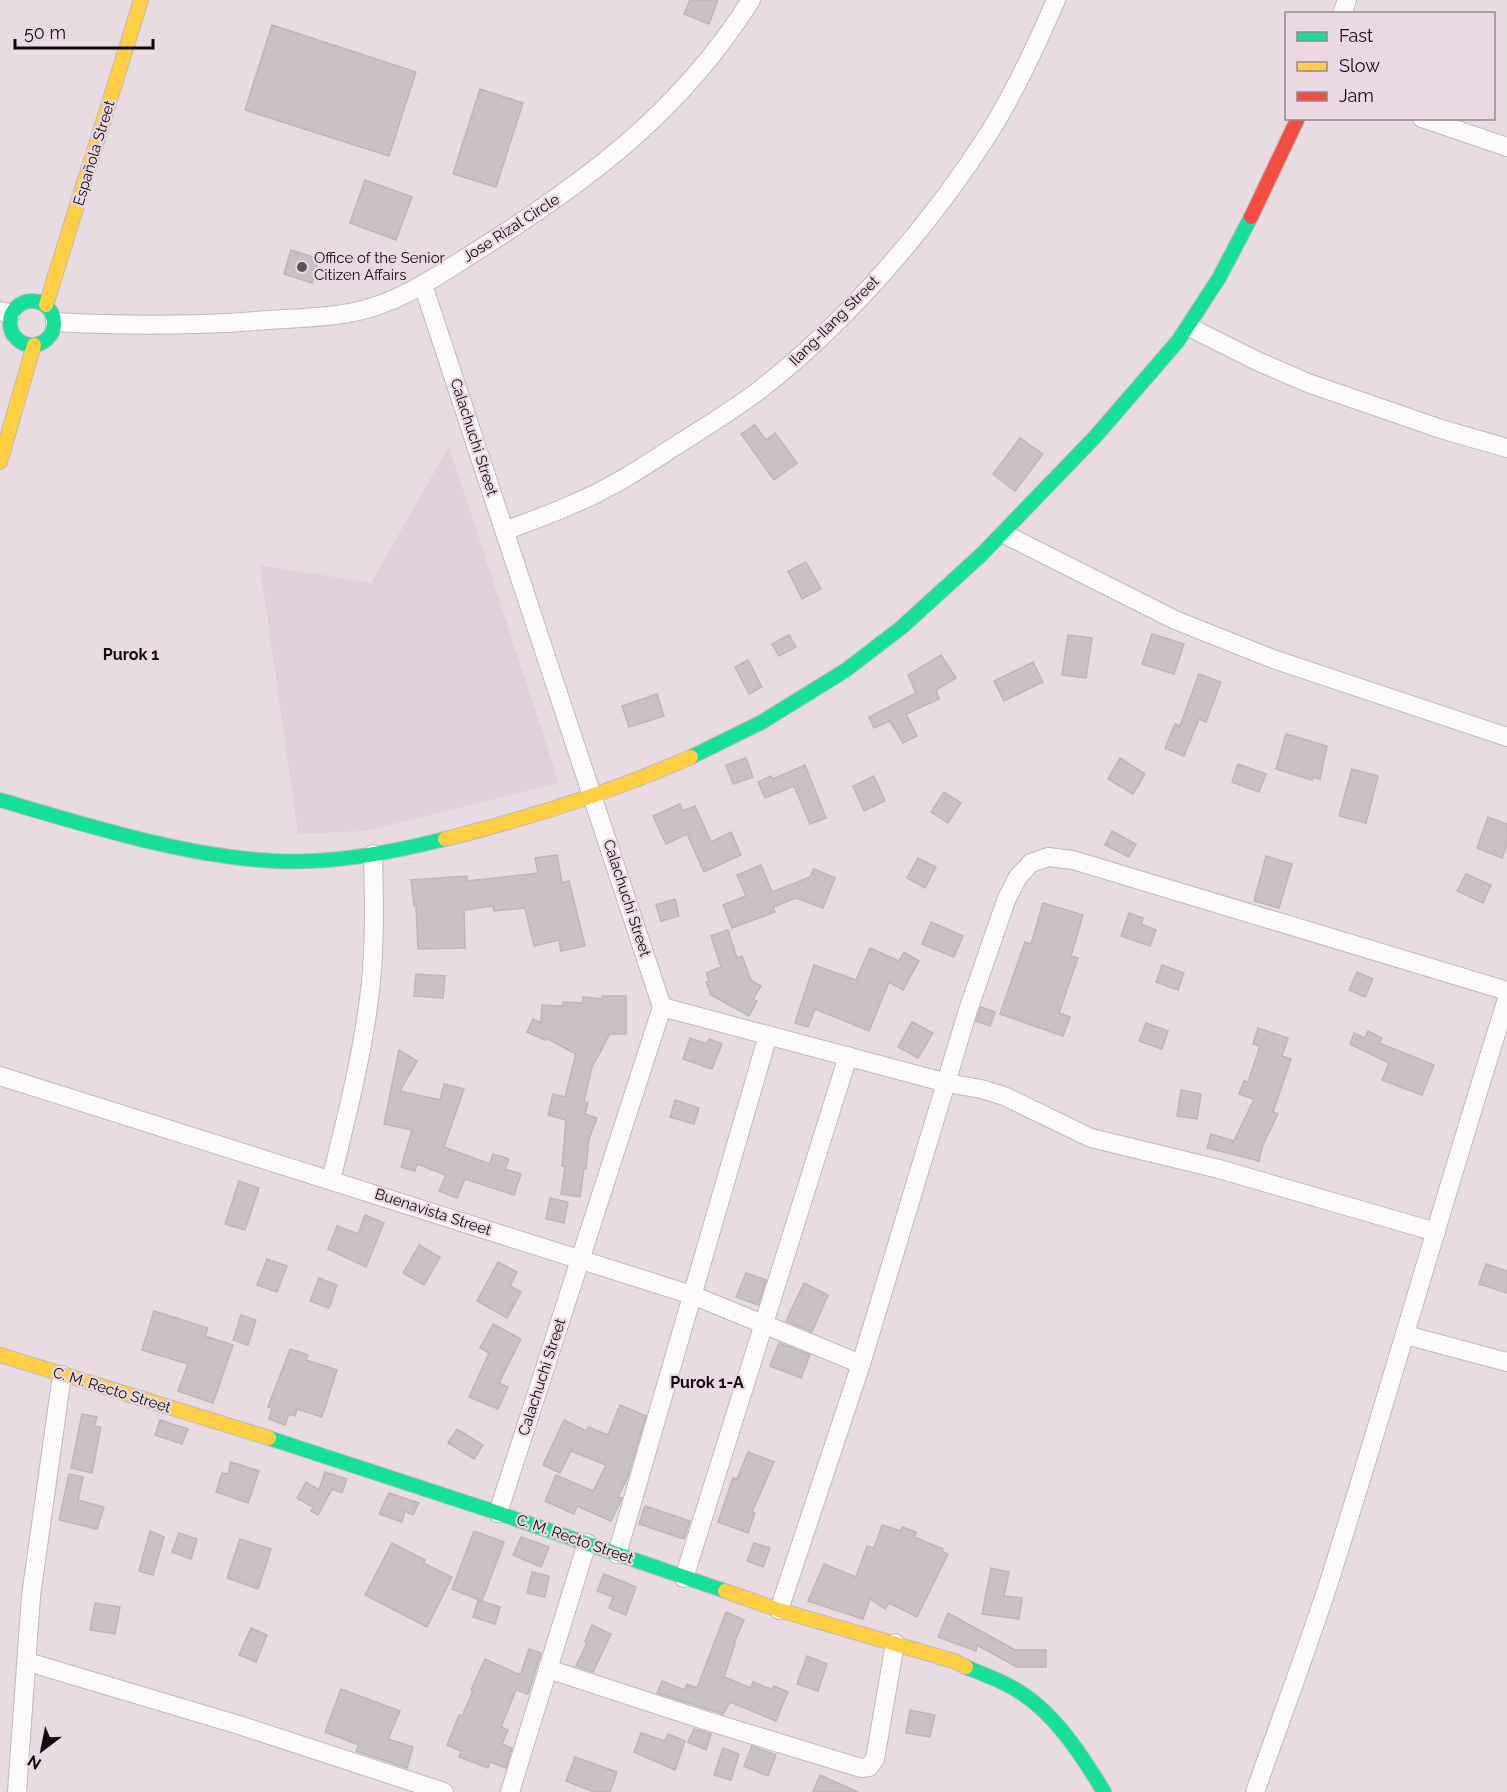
<svg xmlns="http://www.w3.org/2000/svg" width="1507" height="1792" font-family="Raleway,sans-serif">
	<style>
		.built { fill: #e3cfda }
		.building { fill: #cac1c6; stroke: #beb5ba; stroke-width: 1.5 }
		.lines { fill: none; stroke-linecap: round; stroke-linejoin: round }
		.street-casing { stroke: #c1b8bc; stroke-width: 20 }
		.fast-casing { stroke: #c1b8bc; stroke-width: 16 }
		.slow-casing { stroke: #c1b8bc; stroke-width: 16 }
		.jam-casing { stroke: #c1b8bc; stroke-width: 16 }
		.street { stroke: #fcfafb; stroke-width: 18 }
		.fast { stroke: #16e098; stroke-width: 14 }
		.slow { stroke: #ffcf43; stroke-width: 14 }
		.jam { stroke: #f24e42; stroke-width: 14 }
		.poi-dot { fill: #5c5459; stroke: #ecd8e3; stroke-width: 2 }
		.labels { text-anchor: middle; dominant-baseline: central; stroke-width: 4.5; stroke-linejoin: round; paint-order: stroke }
		.street-label { font-size: 15px; fill: #110b0f; stroke: #ecd8e3 }
		.poi-label { font-size: 15px; fill: #110b0f; stroke: #ecd8e3; text-anchor: start }
		.neighbourhood-label { font-size: 16px; font-weight: bold; fill: #110b0f; stroke: #ecd8e3 }
	</style>
	<rect width="100%" height="100%" fill="#e8dce2"/>
	<!-- built -->
	<path class="built" d="M449,446L559,783L366,831L298,834L260,565L371,583Z"/>
	<!-- building -->
	<g class="building">
		<path d="M690,0H718L709,24L684,14Z"/>
		<path d="M272,25L416,72L389,156L245,110Z"/>
		<path d="M480,89L523,103L496,187L453,174Z"/>
		<path d="M365,180L412,197L396,240L350,223Z"/>
		<path d="M291,250L319,259L312,283L284,274Z"/>
		<path d="M755,425L766,440L775,433L797,463L774,480L741,434Z"/>
		<path d="M1020,438L1043,454L1015,491L993,474Z"/>
		<path d="M806,562L821,589L802,599L788,571Z"/>
		<path d="M1152,634L1184,644L1174,674L1142,664Z"/>
		<path d="M789,635L796,647L779,656L772,644Z"/>
		<path d="M1068,635L1092,638L1086,678L1062,675Z"/>
		<path d="M941,655L956,678L936,690L939,699L906,714L917,736L903,743L890,721L874,728L869,717L916,693L908,675Z"/>
		<path d="M748,660L762,687L749,694L735,667Z"/>
		<path d="M1033,662L1043,682L1004,701L994,681Z"/>
		<path d="M1199,674L1221,682L1206,722L1199,719L1184,756L1165,748L1175,724L1180,726Z"/>
		<path d="M657,694L664,716L629,727L622,706Z"/>
		<path d="M1286,734L1327,746L1320,779L1313,777L1312,780L1276,769Z"/>
		<path d="M746,758L753,777L733,784L726,765Z"/>
		<path d="M1120,758L1145,774L1133,794L1108,779Z"/>
		<path d="M1238,764L1266,774L1259,792L1232,782Z"/>
		<path d="M805,765L826,818L810,824L794,786L765,798L758,782L771,776L773,779Z"/>
		<path d="M1352,769L1378,776L1366,823L1339,816Z"/>
		<path d="M874,776L885,801L864,811L853,786Z"/>
		<path d="M944,792L961,803L948,823L931,812Z"/>
		<path d="M680,804L683,811L695,806L711,842L731,832L741,855L704,872L687,834L666,844L653,816Z"/>
		<path d="M1488,817L1507,824V845L1502,858L1477,848Z"/>
		<path d="M1112,831L1136,844L1129,857L1105,845Z"/>
		<path d="M557,855L562,883L569,881L585,946L561,951L559,940L534,946L525,908L494,911L493,906L464,910L465,948L418,949L416,906H414L411,880L467,876V881L538,873L535,858Z"/>
		<path d="M1266,856L1292,864L1279,908L1254,901Z"/>
		<path d="M918,858L936,867L925,888L907,878Z"/>
		<path d="M761,865L772,892L810,877L814,869L835,878L823,908L796,898L773,907L775,912L732,928L723,905L746,896L737,875Z"/>
		<path d="M1466,874L1491,885L1483,903L1457,891Z"/>
		<path d="M675,899L679,916L661,921L656,905Z"/>
		<path d="M1043,903L1083,915L1071,956L1078,958L1059,1013L1070,1017L1063,1036L1000,1014L1025,942L1031,944Z"/>
		<path d="M1129,913L1143,918L1141,924L1156,930L1150,946L1121,936Z"/>
		<path d="M931,922L963,936L954,957L922,944Z"/>
		<path d="M728,930L737,958L742,956L751,980L761,986L753,999L757,1001L749,1016L711,995L706,982L709,981L706,973L721,967L711,936Z"/>
		<path d="M870,948L899,961L904,952L919,961L903,990L889,982L869,1031L815,1009L808,1027L795,1023L814,965L856,980Z"/>
		<path d="M1162,965L1184,973L1178,990L1156,982Z"/>
		<path d="M1357,972L1373,979L1365,997L1349,990Z"/>
		<path d="M416,974L445,976L443,998L414,996Z"/>
		<path d="M602,996H626V1034H610L592,1067L584,1101L588,1103L585,1114L597,1118L589,1139L586,1169L584,1168L580,1197L561,1194L565,1167L562,1166L566,1120L548,1115L553,1094L565,1097L576,1054L546,1038L545,1040L527,1032L533,1019L541,1023L542,1005L563,1006V1002L583,1003V997L603,999Z"/>
		<path d="M981,1007L995,1012L990,1026L976,1021Z"/>
		<path d="M912,1022L933,1033L918,1058L898,1047Z"/>
		<path d="M1146,1023L1168,1031L1162,1049L1139,1041Z"/>
		<path d="M1258,1028L1288,1038L1282,1056L1291,1059L1273,1112L1278,1114L1262,1147L1259,1161L1207,1148L1211,1134L1234,1141L1254,1099L1239,1094L1244,1081L1248,1082L1260,1046L1253,1044Z"/>
		<path d="M1368,1031L1382,1038L1379,1043L1434,1065L1422,1095L1382,1080L1389,1063L1350,1044L1354,1033L1365,1038Z"/>
		<path d="M690,1038L707,1044L709,1039L722,1044L712,1069L683,1059Z"/>
		<path d="M399,1050L417,1061L400,1091L440,1100L444,1084L464,1089L444,1147L490,1164L493,1154L509,1159L505,1169L521,1174L514,1195L465,1179L457,1198L439,1191L446,1175L417,1164L415,1171L401,1167L412,1130L384,1124Z"/>
		<path d="M1181,1090L1201,1094L1197,1119L1177,1116Z"/>
		<path d="M675,1100L699,1108L694,1124L670,1117Z"/>
		<path d="M239,1181L259,1188L245,1230L225,1224Z"/>
		<path d="M550,1198L568,1202L564,1223L546,1219Z"/>
		<path d="M365,1215L384,1223L366,1267L328,1249L337,1226L358,1234Z"/>
		<path d="M419,1245L440,1257L424,1285L403,1273Z"/>
		<path d="M267,1259L287,1266L277,1292L257,1285Z"/>
		<path d="M498,1262L517,1272L510,1286L521,1292L507,1318L477,1301Z"/>
		<path d="M1486,1264L1507,1271V1293L1479,1284Z"/>
		<path d="M746,1273L766,1280L758,1305L736,1297Z"/>
		<path d="M319,1278L337,1285L329,1308L310,1301Z"/>
		<path d="M804,1283L828,1295L812,1332L786,1321Z"/>
		<path d="M154,1311L208,1328L205,1336L233,1345L213,1403L178,1391L188,1364L142,1350Z"/>
		<path d="M241,1315L256,1320L248,1345L233,1340Z"/>
		<path d="M493,1324L521,1339L499,1383L508,1387L498,1409L469,1397L489,1353L480,1348Z"/>
		<path d="M779,1343L810,1355L801,1378L770,1366Z"/>
		<path d="M290,1349L308,1355L306,1360L337,1370L322,1417L297,1409L295,1416L289,1414L285,1425L269,1419L272,1408L268,1407Z"/>
		<path d="M620,1405L646,1416L627,1479L618,1497L622,1498L611,1521L577,1506L574,1514L545,1501L556,1475L593,1491L606,1465L571,1451L560,1473L543,1465L564,1420L586,1431L588,1427L608,1435Z"/>
		<path d="M82,1414L97,1417L94,1426L101,1427L92,1473L71,1468Z"/>
		<path d="M160,1420L188,1429L182,1444L155,1435Z"/>
		<path d="M457,1429L483,1445L474,1459L448,1443Z"/>
		<path d="M748,1452L774,1462L752,1512L755,1513L748,1533L718,1522L733,1478L737,1479Z"/>
		<path d="M231,1462L259,1471L248,1503L216,1492L222,1473L228,1474Z"/>
		<path d="M325,1472L347,1479L342,1493L332,1489L318,1515L311,1511L313,1507L297,1498L306,1482L319,1490Z"/>
		<path d="M69,1474L83,1477L78,1500L104,1507L97,1529L59,1520Z"/>
		<path d="M389,1493L419,1503L413,1515L405,1511L402,1522L379,1514Z"/>
		<path d="M645,1506L690,1521L684,1539L639,1524Z"/>
		<path d="M882,1525L901,1531L902,1527L916,1532L914,1537L943,1549L942,1551L948,1554L917,1617L889,1603L885,1609L870,1599L863,1619L808,1601L824,1564L856,1577L867,1546L874,1548Z"/>
		<path d="M150,1531L164,1537L153,1575L139,1571Z"/>
		<path d="M474,1531L504,1542L482,1601L452,1589Z"/>
		<path d="M179,1533L197,1539L191,1559L172,1552Z"/>
		<path d="M521,1537L549,1547L541,1567L513,1555Z"/>
		<path d="M240,1539L271,1549L258,1589L227,1578Z"/>
		<path d="M392,1543L425,1560L423,1563L452,1577L427,1627L365,1595Z"/>
		<path d="M754,1543L770,1548L763,1567L747,1561Z"/>
		<path d="M991,1568L1009,1572L1004,1596L1022,1598L1019,1619L982,1614Z"/>
		<path d="M532,1572L549,1576L545,1597L527,1593Z"/>
		<path d="M604,1574L636,1587L626,1615L609,1608L613,1597L597,1591Z"/>
		<path d="M478,1600L500,1607L495,1624L473,1617Z"/>
		<path d="M95,1603L120,1607L115,1634L90,1630Z"/>
		<path d="M726,1612L744,1620L734,1643L735,1644L724,1677L751,1688L753,1682L773,1690L774,1686L788,1692L776,1721L730,1702L723,1714L657,1693L662,1681L685,1690L687,1684L697,1688Z"/>
		<path d="M948,1613L1015,1650H1046V1667H1017L977,1645L976,1651L938,1637Z"/>
		<path d="M592,1625L611,1634L593,1672L576,1666L587,1643L585,1642Z"/>
		<path d="M251,1628L267,1635L256,1662L239,1655Z"/>
		<path d="M529,1649L541,1653L528,1694L516,1690L501,1727L508,1730L502,1744L512,1748L506,1768L490,1762L488,1768L459,1757L461,1751L447,1745L459,1715L462,1716L473,1691L471,1690L485,1659L518,1674L521,1673Z"/>
		<path d="M807,1656L827,1664L818,1691L797,1684Z"/>
		<path d="M341,1689L400,1711L388,1739L413,1747L407,1768L356,1751L359,1745L325,1732Z"/>
		<path d="M910,1710L935,1715L930,1737L906,1733Z"/>
		<path d="M694,1729L711,1734L706,1750L688,1742Z"/>
		<path d="M641,1733L665,1741L668,1734L685,1741L675,1770L634,1752Z"/>
		<path d="M752,1746L776,1755L768,1776L744,1766Z"/>
		<path d="M723,1748L739,1754L731,1780L714,1775Z"/>
		<path d="M575,1757L617,1772L610,1792H594L566,1781Z"/>
		<path d="M820,1775L858,1792H813Z"/>
	</g>
	<g class="lines">
		<defs>
			<g id="street">
				<path d="M1342,14L1347,0"/>
				<path d="M1422,118L1507,147"/>
				<path d="M423,285L662,1007L498,1513"/>
				<path d="M0,311L11,314"/>
				<path d="M55,322C126,326 197,326 268,320C296,318 326,318 354,312C399,303 437,276 475,252C586,182 680,113 751,0"/>
				<path d="M1189,327L1257,361L1308,383L1441,429L1507,448"/>
				<path d="M505,531C528,522 551,514 573,504C612,488 648,464 683,441C710,424 738,407 762,388C848,321 933,222 991,130C1016,89 1037,44 1056,0"/>
				<path d="M1004,534L1175,620L1273,659L1507,737"/>
				<path d="M662,1007L947,1083L981,1089L1004,1096L1091,1138L1219,1169L1436,1232"/>
				<path d="M0,1076L692,1295L861,1364"/>
				<path d="M331,1180C347,1115 364,1050 371,982C375,940 374,897 373,854"/>
				<path d="M1406,1335L1507,1362"/>
				<path d="M617,1554L768,1035"/>
				<path d="M684,1578L848,1056"/>
				<path d="M779,1610L861,1364L968,1010L1007,898L1018,877L1031,863L1048,857L1073,860L1507,991"/>
				<path d="M28,1662L239,1725L444,1792"/>
				<path d="M548,1669L704,1720L861,1768L869,1767L875,1759L895,1643"/>
				<path d="M17,1792L31,1596L62,1375"/>
				<path d="M510,1792L587,1543"/>
				<path d="M1255,1792C1280,1721 1307,1650 1330,1579C1391,1386 1446,1191 1507,999"/>
			</g>
			<g id="fast">
				<circle cx="32" cy="323" r="22"/>
				<path d="M691,757L762,722L846,670L902,627L981,555L1095,437L1178,341L1219,278L1251,217"/>
				<path d="M0,800C86,825 183,856 273,861C331,864 389,853 445,839"/>
				<path d="M269,1438L498,1513L725,1591"/>
				<path d="M966,1667C982,1674 998,1679 1013,1688C1053,1710 1081,1754 1104,1792"/>
			</g>
			<g id="slow">
				<path d="M46,305L141,0"/>
				<path d="M0,462L34,345"/>
				<path d="M445,839C529,818 612,792 691,757"/>
				<path d="M0,1355L269,1438"/>
				<path d="M725,1591L779,1610L954,1661L966,1667"/>
			</g>
			<path id="jam" d="M1251,217L1298,118"/>
		</defs>
		<!-- street casing -->
		<use href="#street" class="street-casing"/>
		<!-- fast casing -->
		<use href="#fast" class="fast-casing"/>
		<!-- slow casing -->
		<use href="#slow" class="slow-casing"/>
		<!-- jam casing -->
		<use href="#jam" class="jam-casing"/>
		<!-- street -->
		<use href="#street" class="street"/>
		<!-- fast -->
		<use href="#fast" class="fast"/>
		<!-- slow -->
		<use href="#slow" class="slow"/>
		<!-- jam -->
		<use href="#jam" class="jam"/>
	</g>
	<!-- markers -->
	<circle class="poi-dot" cx="302" cy="267" r="6"/>
	<g class="labels">
		<!-- street labels -->
		<g class="street-label">
			<text transform="translate(94 153) rotate(-73)">Española Street</text>
			<text transform="translate(511 228) rotate(-33)">Jose Rizal Circle</text>
			<text transform="translate(834 321) rotate(-45)">Ilang-Ilang Street</text>
			<text transform="translate(474 437) rotate(72)">Calachuchi Street</text>
			<text transform="translate(627 898) rotate(72)">Calachuchi Street</text>
			<text transform="translate(433 1212) rotate(18)">Buenavista Street</text>
			<text transform="translate(542 1377) rotate(-72)">Calachuchi Street</text>
			<text transform="translate(112 1390) rotate(17)">C. M. Recto Street</text>
			<text transform="translate(575 1539) rotate(19)">C. M. Recto Street</text>
		</g>
		<!-- poi labels -->
		<g class="poi-label">
			<text x="314" y="258">Office of the Senior<tspan x="314" dy="17">Citizen Affairs</tspan></text>
		</g>
		<!-- neighbourhood labels -->
		<g class="neighbourhood-label">
			<text x="131" y="654">Purok 1</text>
			<text x="707" y="1382">Purok 1-A</text>
		</g>
	</g>
	<!-- legend -->
	<rect x="1285" y="12" width="210" height="108" fill="#ecd8e3" stroke="#94868e" stroke-width="1.5"/>
	<rect x="1297" y="32" width="30" height="9" fill="#16e098" stroke="#94868e" stroke-width="1.5"/>
	<text x="1339" y="42" font-size="18" fill="#110b0f">Fast</text>
	<rect x="1297" y="62" width="30" height="9" fill="#ffcf43" stroke="#94868e" stroke-width="1.5"/>
	<text x="1339" y="72" font-size="18" fill="#110b0f">Slow</text>
	<rect x="1297" y="92" width="30" height="9" fill="#f24e42" stroke="#94868e" stroke-width="1.5"/>
	<text x="1339" y="102" font-size="18" fill="#110b0f">Jam</text>
	<!-- north arrow -->
	<g transform="translate(42 1750) rotate(212)" stroke="#ecd8e3" stroke-width="4.5" paint-order="stroke">
	<path d="M0-4.5L10 22L0 15L-10 22Z" fill="#110b0f"/>
	<text y="-9" font-size="16" font-weight="bold" text-anchor="middle" fill="#110b0f">N</text>
	</g>
	<!-- scale -->
	<path d="M15 39v9h138v-9" fill="none" stroke="#110b0f" stroke-width="3"/>
	<text x="24" y="39" font-size="18" fill="#110b0f" stroke="#ecd8e3" stroke-width="4.5" paint-order="stroke">50 m</text>
</svg>
